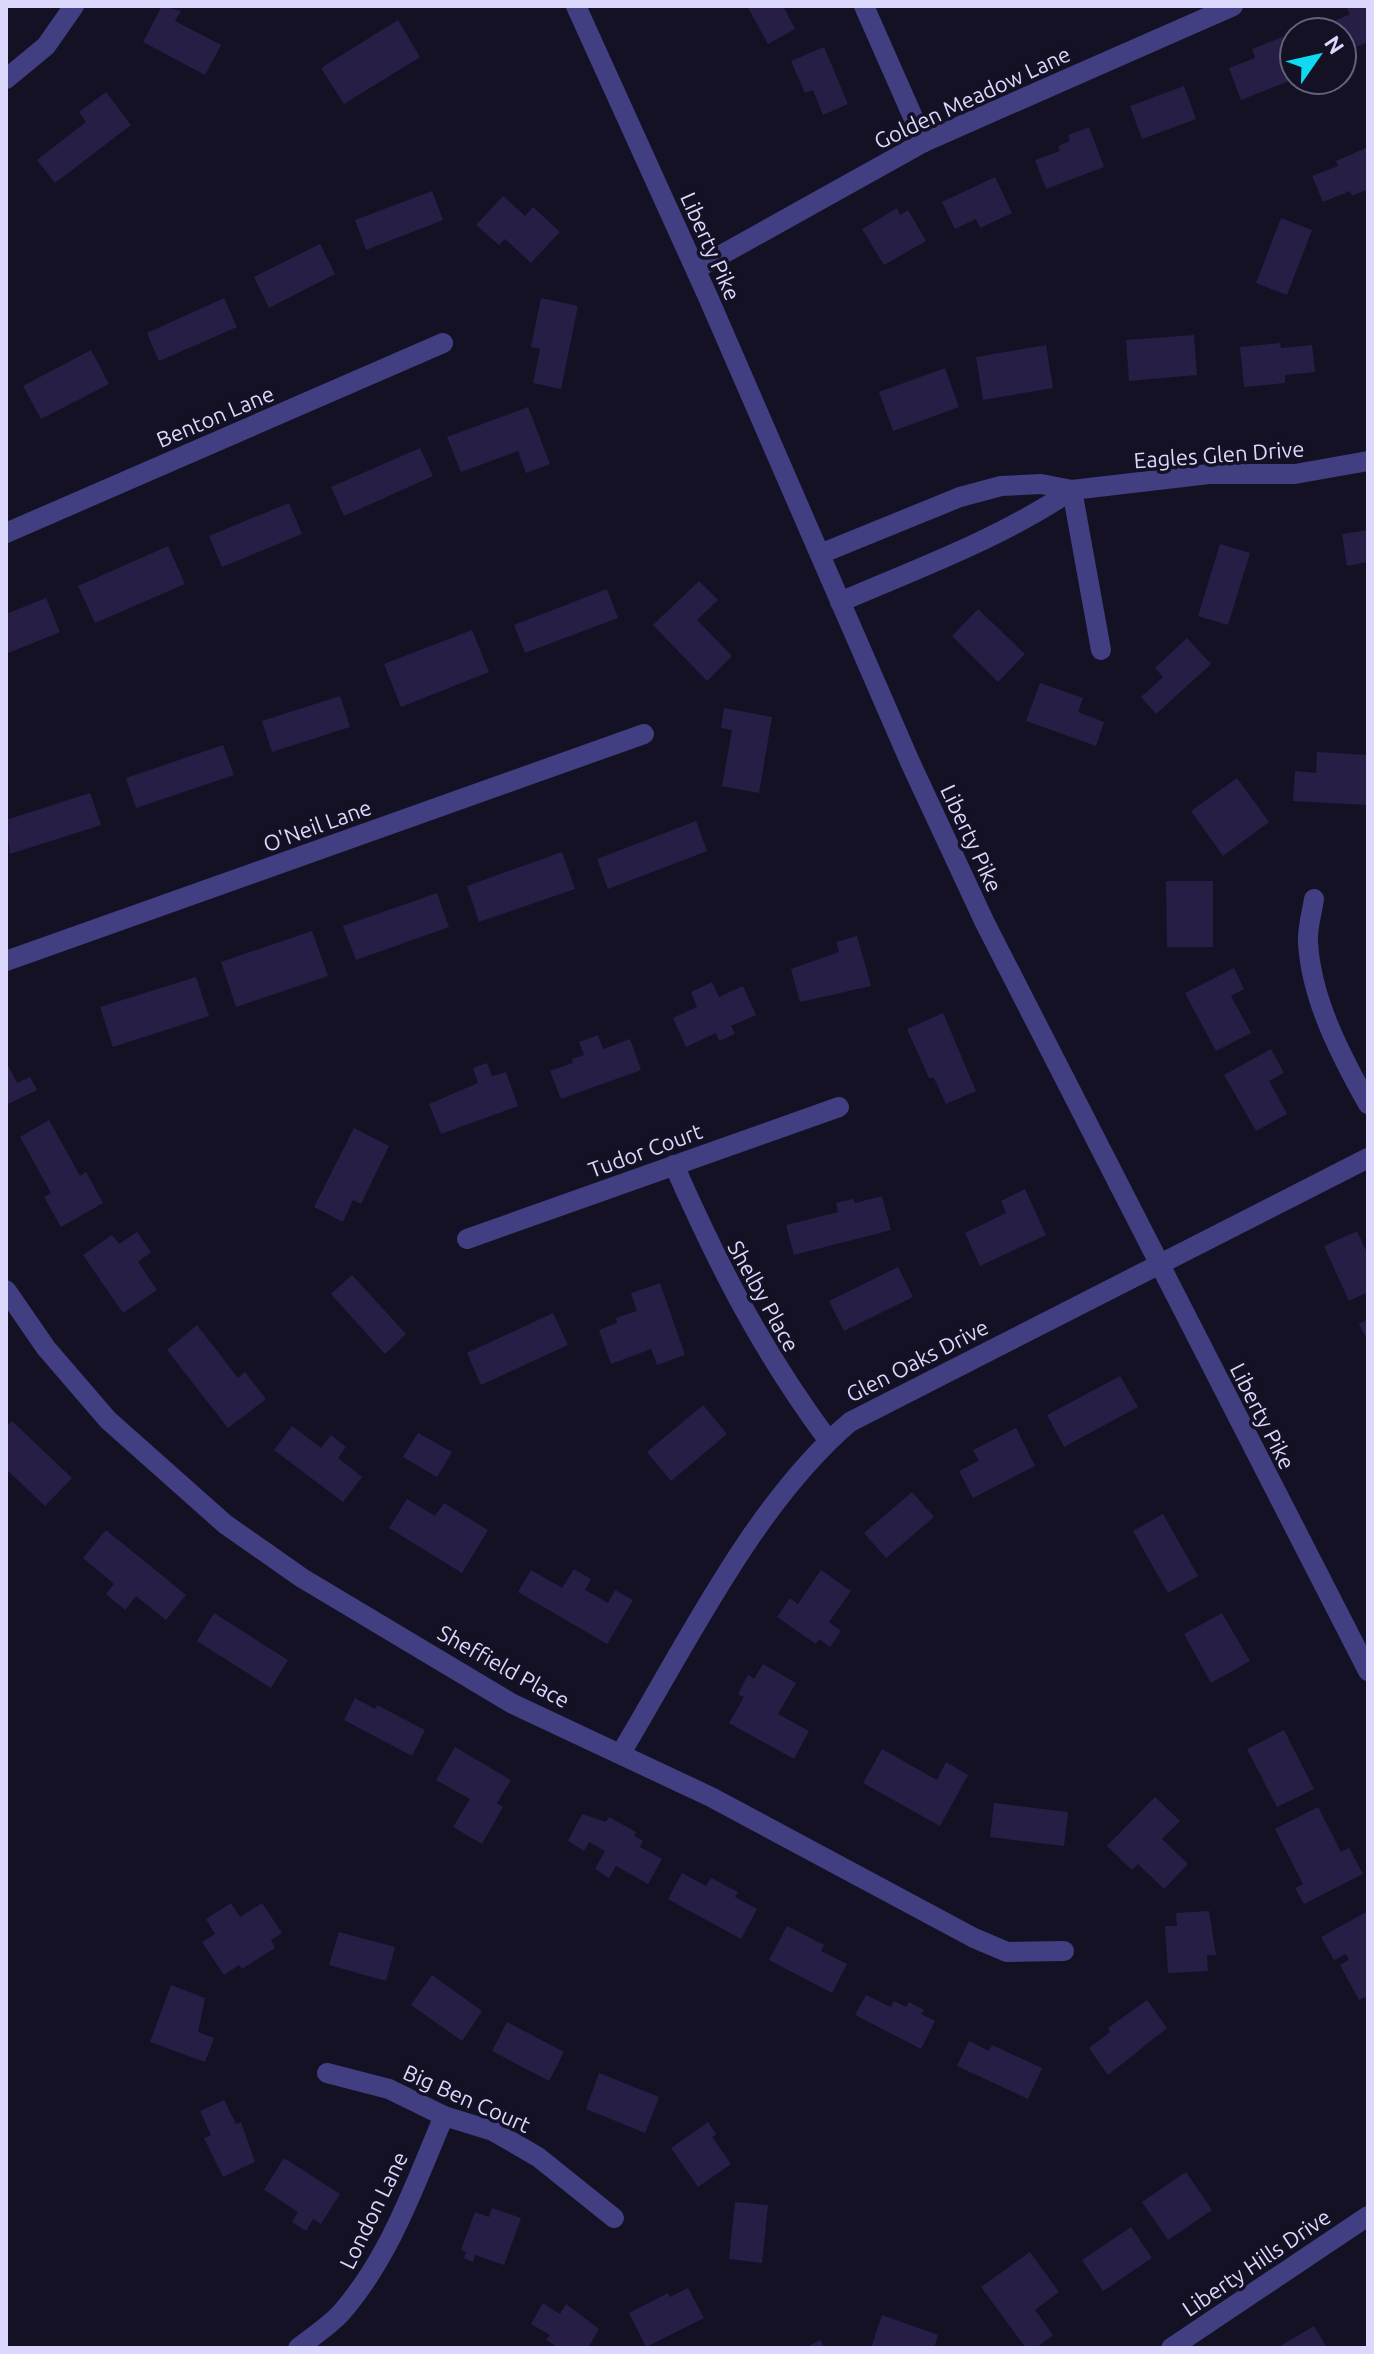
<svg xmlns="http://www.w3.org/2000/svg" width="1374" height="2354" font-family="Ubuntu,sans-serif">
	<style>
		.building { fill: #261e45 }
		.lines { fill: none; stroke-linecap: round; stroke-linejoin: round }
		.minor { stroke: #413f81; stroke-width: 20 }
		.labels { text-anchor: middle; dominant-baseline: central; stroke-width: 7; stroke-linejoin: round; paint-order: stroke }
		.street-label { font-size: 22px; fill: #dcd8fd; stroke: #141125 }
	</style>
	<rect width="100%" height="100%" fill="#141125"/>
	<!-- building -->
	<g class="building">
		<path d="M162,6L181,11L175,21L221,45L205,75L143,42Z"/>
		<path d="M747,6H783L795,29L768,44Z"/>
		<path d="M1346,6H1368V42L1342,53V32H1331L1327,24L1350,14Z"/>
		<path d="M398,20L420,57L344,104L321,68Z"/>
		<path d="M1285,36L1294,59V79L1241,100L1229,68L1255,58L1252,49Z"/>
		<path d="M824,47L848,104L823,115L813,90L805,93L791,61Z"/>
		<path d="M1184,86L1196,119L1142,139L1130,106Z"/>
		<path d="M106,92L131,125L55,183L37,160L86,122L79,112Z"/>
		<path d="M1089,127L1104,167L1046,189L1035,160L1060,151L1058,146L1070,141L1068,135Z"/>
		<path d="M1368,147V189L1352,196L1350,191L1323,202L1312,176L1338,166L1336,161Z"/>
		<path d="M995,177L1012,213L980,228L976,219L955,229L942,202Z"/>
		<path d="M432,191L443,220L366,250L355,220Z"/>
		<path d="M503,196L525,216L533,207L560,232L531,263L505,239L499,245L476,225Z"/>
		<path d="M897,208L900,215L908,210L926,241L884,265L862,229Z"/>
		<path d="M1281,218L1312,230L1287,295L1256,283Z"/>
		<path d="M320,244L335,274L269,308L254,277Z"/>
		<path d="M224,298L237,327L159,361L147,333Z"/>
		<path d="M541,298L578,306L561,389L533,383L540,349L531,347Z"/>
		<path d="M1194,335L1197,375L1129,381L1126,340Z"/>
		<path d="M1280,343L1281,348L1312,345L1315,372L1285,375V383L1244,387L1240,347Z"/>
		<path d="M1046,345L1053,388L983,400L976,357Z"/>
		<path d="M91,350L109,384L41,419L23,386Z"/>
		<path d="M945,368L959,407L893,431L879,392Z"/>
		<path d="M528,407L550,464L526,473L518,451L461,472L447,437Z"/>
		<path d="M420,448L433,476L344,516L331,487Z"/>
		<path d="M289,503L302,534L222,567L209,536Z"/>
		<path d="M1368,530V562L1347,566L1342,534Z"/>
		<path d="M1220,544L1250,553L1228,625L1198,616Z"/>
		<path d="M168,546L185,584L95,623L78,586Z"/>
		<path d="M699,581L718,600L697,620L732,656L707,681L653,625Z"/>
		<path d="M607,589L618,618L525,653L514,625Z"/>
		<path d="M46,598L60,632L6,654V614Z"/>
		<path d="M978,609L1025,654L998,682L952,636Z"/>
		<path d="M472,630L489,672L401,707L384,664Z"/>
		<path d="M1187,638L1211,664L1156,714L1141,697L1163,677L1155,668Z"/>
		<path d="M1040,683L1083,698L1078,712L1104,722L1096,746L1026,721Z"/>
		<path d="M340,696L350,727L272,752L262,721Z"/>
		<path d="M724,708L772,717L759,793L722,786L732,730L721,728Z"/>
		<path d="M223,745L234,775L136,808L126,778Z"/>
		<path d="M1317,752L1368,755V805L1293,801L1295,771L1316,773Z"/>
		<path d="M1237,778L1269,822L1223,856L1191,811Z"/>
		<path d="M90,793L101,825L10,854L6,820Z"/>
		<path d="M696,821L707,851L608,889L597,859Z"/>
		<path d="M562,852L575,889L479,922L467,886Z"/>
		<path d="M1166,881H1213V947H1167Z"/>
		<path d="M437,893L449,927L356,960L343,926Z"/>
		<path d="M312,931L328,976L236,1007L221,962Z"/>
		<path d="M857,936L871,986L800,1002L791,969L839,952L836,942Z"/>
		<path d="M1234,968L1244,989L1231,996L1251,1033L1216,1051L1185,993Z"/>
		<path d="M196,977L209,1016L113,1047L100,1007Z"/>
		<path d="M712,982L719,997L743,986L756,1015L731,1026L735,1034L719,1041L716,1033L686,1047L673,1018L697,1007L691,992Z"/>
		<path d="M943,1013L976,1091L946,1104L934,1078H929L907,1029Z"/>
		<path d="M598,1035L603,1049L630,1039L641,1070L561,1099L550,1071L573,1063L572,1059L584,1055L579,1042Z"/>
		<path d="M1271,1049L1284,1073L1269,1081L1287,1114L1256,1131L1224,1075Z"/>
		<path d="M6,1061L17,1083L30,1077L37,1090L6,1105Z"/>
		<path d="M487,1063L492,1076L506,1072L518,1106L441,1134L429,1104L478,1083L473,1068Z"/>
		<path d="M49,1120L80,1176L86,1172L103,1203L61,1227L44,1197L51,1193L20,1137Z"/>
		<path d="M354,1128L389,1146L361,1204L353,1200L343,1222L314,1207Z"/>
		<path d="M1025,1189L1046,1235L980,1266L965,1233L1006,1213L1001,1201Z"/>
		<path d="M882,1196L891,1230L794,1255L786,1225L838,1212L836,1203L853,1199L855,1203Z"/>
		<path d="M1357,1231L1368,1255V1292L1349,1301L1324,1246Z"/>
		<path d="M137,1232L151,1252L138,1262L157,1290L123,1313L83,1255L112,1235L119,1244Z"/>
		<path d="M898,1267L913,1297L844,1331L829,1301Z"/>
		<path d="M352,1275L406,1334L385,1354L331,1294Z"/>
		<path d="M660,1283L685,1355L657,1365L651,1349L611,1364L599,1330L617,1323L616,1318L637,1311L631,1293Z"/>
		<path d="M553,1313L568,1345L481,1385L467,1353Z"/>
		<path d="M1368,1319V1341L1359,1324Z"/>
		<path d="M197,1325L238,1378L245,1372L266,1399L228,1428L167,1350Z"/>
		<path d="M1120,1376L1138,1407L1064,1447L1047,1415Z"/>
		<path d="M703,1405L727,1434L671,1481L647,1452Z"/>
		<path d="M12,1421L72,1478L45,1506L6,1469V1427Z"/>
		<path d="M292,1426L321,1448L331,1435L346,1447L338,1458L362,1477L343,1502L274,1450Z"/>
		<path d="M1016,1428L1035,1466L973,1498L959,1471L979,1461L973,1450Z"/>
		<path d="M418,1433L452,1452L437,1477L403,1457Z"/>
		<path d="M912,1492L934,1517L886,1558L864,1533Z"/>
		<path d="M407,1499L435,1516L444,1503L488,1530L462,1573L389,1528Z"/>
		<path d="M1163,1514L1198,1576L1168,1593L1133,1531Z"/>
		<path d="M106,1530L186,1595L166,1620L136,1596L125,1610L106,1594L114,1584L83,1558Z"/>
		<path d="M574,1569L591,1579L585,1590L608,1603L615,1590L633,1600L607,1644L518,1592L531,1570L562,1588Z"/>
		<path d="M821,1570L851,1591L829,1622L841,1631L830,1647L819,1639L816,1644L777,1617L790,1598L798,1604Z"/>
		<path d="M214,1613L288,1660L271,1688L197,1641Z"/>
		<path d="M1222,1613L1250,1661L1211,1683L1184,1634Z"/>
		<path d="M763,1664L796,1683L778,1714L809,1731L794,1759L729,1723L744,1697L738,1694L748,1675L754,1679Z"/>
		<path d="M355,1698L375,1709L377,1705L425,1730L412,1756L344,1720Z"/>
		<path d="M1284,1730L1314,1789L1277,1807L1247,1749Z"/>
		<path d="M455,1747L511,1780L497,1803L503,1807L482,1844L453,1827L470,1799L436,1780Z"/>
		<path d="M882,1749L937,1780L946,1762L968,1775L940,1826L863,1783Z"/>
		<path d="M1155,1797L1180,1821L1162,1839L1188,1864L1164,1889L1138,1864L1132,1870L1107,1846Z"/>
		<path d="M994,1803L1068,1812L1064,1846L990,1837Z"/>
		<path d="M1318,1807L1341,1852L1349,1848L1363,1874L1304,1904L1295,1888L1303,1884L1275,1829Z"/>
		<path d="M582,1814L606,1822L609,1817L636,1832L634,1836L643,1841L640,1847L662,1859L648,1884L616,1866L609,1878L595,1869L605,1851L589,1842L584,1851L568,1841Z"/>
		<path d="M682,1873L706,1886L711,1878L738,1892L735,1897L757,1909L741,1939L668,1899Z"/>
		<path d="M231,1903L240,1917L262,1903L282,1933L271,1940L275,1948L242,1969L239,1965L224,1975L202,1942L215,1934L206,1919Z"/>
		<path d="M1209,1911L1216,1955H1207L1208,1971L1168,1973L1165,1926H1177L1176,1913Z"/>
		<path d="M1368,1911V1996L1359,2000L1340,1965L1349,1960L1346,1954L1334,1960L1321,1937Z"/>
		<path d="M787,1926L824,1945L821,1951L847,1964L832,1993L769,1960Z"/>
		<path d="M339,1932L395,1947L386,1981L329,1965Z"/>
		<path d="M432,1975L482,2011L462,2041L411,2005Z"/>
		<path d="M171,1985L205,1998L198,2032L214,2038L205,2062L150,2042Z"/>
		<path d="M866,1995L891,2007L894,2001L906,2007L909,2002L924,2010L921,2014L935,2021L921,2049L855,2015Z"/>
		<path d="M1147,2000L1167,2028L1108,2075L1089,2048L1110,2032L1108,2028Z"/>
		<path d="M507,2022L564,2052L549,2081L492,2051Z"/>
		<path d="M969,2041L989,2051L992,2045L1042,2068L1028,2099L957,2066Z"/>
		<path d="M599,2073L659,2097L645,2133L586,2109Z"/>
		<path d="M224,2100L236,2124L241,2122L255,2162L223,2177L204,2138L211,2135L200,2111Z"/>
		<path d="M708,2122L716,2134L712,2137L731,2164L698,2187L671,2148Z"/>
		<path d="M284,2158L340,2194L321,2224L313,2219L306,2231L292,2222L298,2212L264,2190Z"/>
		<path d="M1186,2172L1212,2210L1168,2240L1142,2202Z"/>
		<path d="M735,2202L768,2205L762,2263L729,2259Z"/>
		<path d="M492,2208L521,2218L504,2265L475,2255L473,2262L464,2258L466,2252L461,2250L475,2212L489,2217Z"/>
		<path d="M1131,2227L1152,2258L1103,2291L1082,2260Z"/>
		<path d="M1030,2252L1059,2292L1035,2310L1053,2335L1036,2348H1026L981,2287Z"/>
		<path d="M688,2288L704,2318L646,2347L629,2313L668,2293L670,2297Z"/>
		<path d="M543,2303L560,2314L566,2304L599,2329L588,2348H559L546,2340L550,2335L531,2324Z"/>
		<path d="M882,2315L938,2335L934,2348H871Z"/>
		<path d="M1314,2326L1327,2348H1277Z"/>
		<path d="M820,2340L825,2348H805Z"/>
	</g>
	<g class="lines">
		<!-- minor -->
		<g class="minor">
			<path d="M576,6L708,297L910,762L985,923L1368,1671"/>
			<path d="M864,6L924,142"/>
			<path d="M6,79L46,46L74,6"/>
			<path d="M696,269L924,142L1233,6"/>
			<path d="M1072,490L1101,650"/>
			<path d="M6,533L443,343"/>
			<path d="M820,554L960,497L1001,486L1041,484L1072,490L1209,474H1295L1368,461"/>
			<path d="M840,602C919,568 1001,538 1072,490"/>
			<path d="M1314,899C1312,913 1307,928 1308,942C1311,999 1341,1056 1368,1104"/>
			<path d="M6,961L644,734"/>
			<path d="M674,1165C719,1267 762,1351 828,1440"/>
			<path d="M467,1239L839,1107"/>
			<path d="M6,1290L46,1348L108,1420L225,1524L302,1578L511,1703L711,1797L974,1938L1007,1952L1064,1951"/>
			<path d="M621,1753C686,1645 754,1504 850,1422L1368,1158"/>
			<path d="M327,2073L389,2089L444,2116L493,2131L538,2157L614,2218"/>
			<path d="M298,2348C312,2337 329,2326 341,2313C390,2257 415,2184 444,2116"/>
			<path d="M1171,2348L1368,2216"/>
		</g>
	</g>
	<g class="labels">
		<!-- street labels -->
		<g class="street-label">
			<text transform="translate(972 97) rotate(-25)">Golden Meadow Lane</text>
			<text transform="translate(711 246) rotate(66)">Liberty Pike</text>
			<text transform="translate(215 416) rotate(-23)">Benton Lane</text>
			<text transform="translate(1219 454) rotate(-4)">Eagles Glen Drive</text>
			<text transform="translate(317 825) rotate(-20)">O'Neil Lane</text>
			<text transform="translate(972 838) rotate(65)">Liberty Pike</text>
			<text transform="translate(645 1150) rotate(-20)">Tudor Court</text>
			<text transform="translate(764 1296) rotate(61)">Shelby Place</text>
			<text transform="translate(917 1360) rotate(-27)">Glen Oaks Drive</text>
			<text transform="translate(1263 1416) rotate(63)">Liberty Pike</text>
			<text transform="translate(504 1666) rotate(29)">Sheffield Place</text>
			<text transform="translate(467 2098) rotate(24)">Big Ben Court</text>
			<text transform="translate(373 2210) rotate(-64)">London Lane</text>
			<text transform="translate(1256 2262) rotate(-34)">Liberty Hills Drive</text>
		</g>
	</g>
	<!-- border -->
	<rect width="1374" height="2354" fill="none" stroke="#dcd8fd" stroke-width="16"/>
	<!-- north arrow -->
	<g transform="translate(1318 56) rotate(56)"><circle r="38" fill="#141125" stroke="#64617b" stroke-width="2"/>
	<path d="M0-6L14 30L0 20L-14 30Z" fill="#10daf1"/>
	<text y="-12" font-size="22" font-weight="bold" text-anchor="middle" fill="#dcd8fd">N</text>
	</g>
</svg>
